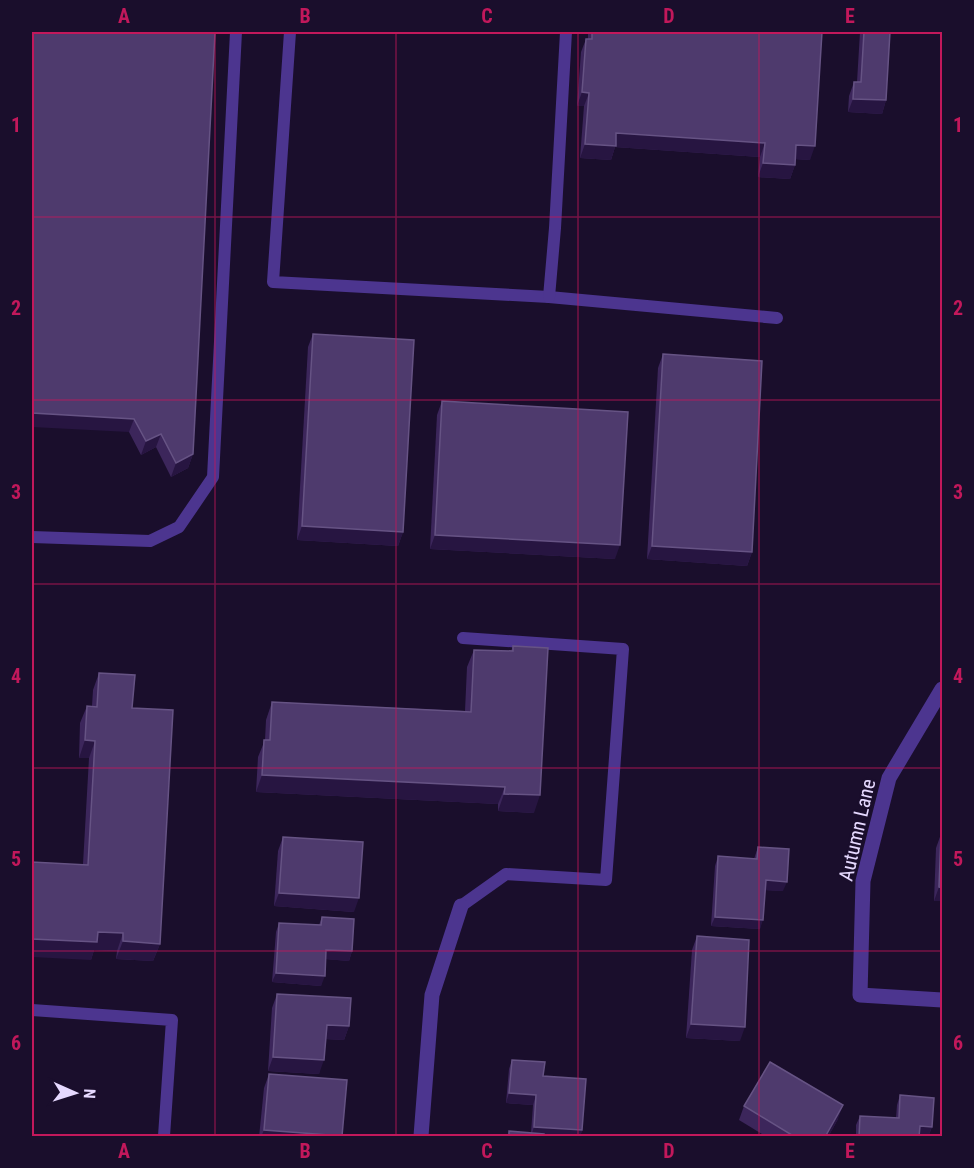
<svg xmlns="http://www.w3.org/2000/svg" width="974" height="1168" font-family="'Roboto Condensed',sans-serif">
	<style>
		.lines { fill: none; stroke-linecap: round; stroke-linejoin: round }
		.service { stroke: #4c358f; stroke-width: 12 }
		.minor { stroke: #4c358f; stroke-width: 15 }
		.wall { fill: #3c265b }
		.shaded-wall { fill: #271541 }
		.building { fill: #4e3a6d; stroke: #665384; stroke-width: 1.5 }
		.grid { fill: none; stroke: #c2185b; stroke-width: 1.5; stroke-opacity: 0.55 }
		.labels { text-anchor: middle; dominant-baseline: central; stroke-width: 4.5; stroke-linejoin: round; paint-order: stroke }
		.street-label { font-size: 20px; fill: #e6d9ff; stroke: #1a0e2c }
		.neatline { fill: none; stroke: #c2185b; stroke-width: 2 }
		.grid-label { font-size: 20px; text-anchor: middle; font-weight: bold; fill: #c2185b }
	</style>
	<rect width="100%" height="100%" fill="#1a0e2c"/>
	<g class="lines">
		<!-- service -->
		<g class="service">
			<path d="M290,32L273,282L549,297L777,318"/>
			<path d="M549,297L555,228L566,32"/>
			<path d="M32,537L150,541L179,527L213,477L236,32"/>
			<path d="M461,906L506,874L606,880L623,649L463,638"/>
			<path d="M32,1010L172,1020L164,1136"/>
		</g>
		<!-- minor -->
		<g class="minor">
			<path d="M942,689L889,778L863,881L860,995L942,1000"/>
			<path d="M421,1136L432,995L461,906"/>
		</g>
	</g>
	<!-- wall -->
	<g class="wall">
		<path d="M32,32L193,454L188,468L171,477L156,447L141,455L129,432Z"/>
		<path d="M588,32H822L810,160L795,159V165L790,179L758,177L760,157L615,147L611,160L580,158L584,106H577L581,52L586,39H588Z"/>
		<path d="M860,32H890L886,100L882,114L848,112L849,96L854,82H857Z"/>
		<path d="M313,334L403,532L398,546L297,540L308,347Z"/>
		<path d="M663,354L752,552L747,566L647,559L658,368Z"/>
		<path d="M442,401L615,559L430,549L437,415Z"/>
		<path d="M513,646L534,813L498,811V804L256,792L258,757L265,740L266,720L272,702L465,711L467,667L474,650L511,651Z"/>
		<path d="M99,673L132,708L160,944L153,961L116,959L117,951L94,950L91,960L83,864L89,758H79L80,723L87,706H92L93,690Z"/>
		<path d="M941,834H942V901H934L936,848Z"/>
		<path d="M283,837L354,912L274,906L278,851Z"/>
		<path d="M758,847L783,891L765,890L760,929L711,926L715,866L718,856L754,859Z"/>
		<path d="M322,917L352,951L349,961L326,959L321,986L272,982L276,932L279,923L319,925Z"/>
		<path d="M697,936L740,1041L686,1038L692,950Z"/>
		<path d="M277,994L349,1026L344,1040L326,1039L319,1074L268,1071L272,1008Z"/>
		<path d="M512,1060L543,1076L582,1130L580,1137H507L509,1131L531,1133L533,1105L506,1103L509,1069Z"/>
		<path d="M269,1074L342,1136L259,1137L264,1088Z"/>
		<path d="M900,1095L932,1127L928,1137H856V1125L860,1116L896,1118L897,1105Z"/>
		<path d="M744,1106L838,1119L828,1137H767L739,1120Z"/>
	</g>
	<!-- shaded-wall -->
	<g class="shaded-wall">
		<path d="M582,92L589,93L584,106H577Z"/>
		<path d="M853,99L886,100L882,114L848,112Z"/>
		<path d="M616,133L765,143L760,157L615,147L611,160L580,158L585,144Z"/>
		<path d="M796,145L815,146L810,160L791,159Z"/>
		<path d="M763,163L795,165L790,179L758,177Z"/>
		<path d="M32,413L134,419L129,432L32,427Z"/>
		<path d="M161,434L156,447L141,455L146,441Z"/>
		<path d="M193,454L188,468L171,477L176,463Z"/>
		<path d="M302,526L403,532L398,546L297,540Z"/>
		<path d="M435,535L620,545L615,559L430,549Z"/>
		<path d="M652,546L752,552L747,566L647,559Z"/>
		<path d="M85,740L95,741L89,758H79Z"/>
		<path d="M262,775L505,787L498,804L256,792Z"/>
		<path d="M504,794L540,795L534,813L498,811Z"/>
		<path d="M766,880L787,882L783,891L762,890Z"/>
		<path d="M939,887L942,888V901H934Z"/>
		<path d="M279,893L359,898L354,912L274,906Z"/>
		<path d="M715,917L763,920L760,929L711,926Z"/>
		<path d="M98,932L123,933L117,951L94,950L91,960L32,957V939Z"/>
		<path d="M123,941L160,944L153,961L116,959Z"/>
		<path d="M326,950L352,951L349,961L323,959Z"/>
		<path d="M276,973L325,976L321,986L272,982Z"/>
		<path d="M691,1024L745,1027L740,1041L686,1038Z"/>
		<path d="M327,1025L349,1026L344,1040L322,1039Z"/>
		<path d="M273,1057L324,1060L319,1074L268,1071Z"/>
		<path d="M509,1093L536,1095L533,1105L506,1103Z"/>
		<path d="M843,1105L838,1119L828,1137H825Z"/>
		<path d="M920,1126L932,1127L928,1137L916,1136Z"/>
		<path d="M534,1127L582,1130L580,1137L531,1136Z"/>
		<path d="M264,1130L342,1137H261Z"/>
	</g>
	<!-- building -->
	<g class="building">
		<path d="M32,32H215L193,454L176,463L161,434L146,441L134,419L32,413Z"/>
		<path d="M592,32H822L815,146L796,145L795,165L763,163L765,143L616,133V146L585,144L589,93L582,92L586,39H592Z"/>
		<path d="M864,32H890L886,100L853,99L854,82H861Z"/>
		<path d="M313,334L414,340L403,532L302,526Z"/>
		<path d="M663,354L762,361L752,552L652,546Z"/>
		<path d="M442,401L628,412L620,545L435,535Z"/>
		<path d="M513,646L548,648L540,795L504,794L505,787L262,775L264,740H270L272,702L471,712L474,650L513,651Z"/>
		<path d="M99,673L135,675L132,708L173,710L160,944L123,941V933L98,932L97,942L32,939V862L88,865L95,741L85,740L87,706L97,707Z"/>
		<path d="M941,834H942V888L939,887Z"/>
		<path d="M283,837L363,842L359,898L279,893Z"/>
		<path d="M758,847L789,849L787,882L766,880L763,920L715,917L718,856L757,859Z"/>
		<path d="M322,917L354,919L352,951L326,950L325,976L276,973L279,923L321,925Z"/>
		<path d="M697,936L749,940L745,1027L691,1024Z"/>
		<path d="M277,994L351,998L349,1026L327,1025L324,1060L273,1057Z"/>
		<path d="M512,1060L545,1062L543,1076L586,1079L582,1130L534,1127L536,1095L509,1093Z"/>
		<path d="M770,1062L843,1105L825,1137H795L744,1106Z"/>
		<path d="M269,1074L347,1080L342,1136L264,1130Z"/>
		<path d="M900,1095L934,1098L932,1127L920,1126L919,1137H859L860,1116L899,1118Z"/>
		<path d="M509,1131L544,1134V1137H509Z"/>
	</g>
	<!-- grid -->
	<path class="grid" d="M215,32V1136M396,32V1136M578,32V1136M759,32V1136M32,217H942M32,400H942M32,584H942M32,768H942M32,951H942"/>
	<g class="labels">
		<!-- street labels -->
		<g class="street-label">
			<text transform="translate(857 830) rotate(-77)">Autumn Lane</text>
		</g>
	</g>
	<!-- border -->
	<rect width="974" height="1168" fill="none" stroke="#1a0e2c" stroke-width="66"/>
	<!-- north arrow -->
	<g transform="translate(75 1093) rotate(93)" stroke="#1a0e2c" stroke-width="4.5" paint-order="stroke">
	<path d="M0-4.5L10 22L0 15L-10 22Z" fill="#e6d9ff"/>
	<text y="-9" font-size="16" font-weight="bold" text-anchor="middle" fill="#e6d9ff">N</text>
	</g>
	<rect x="33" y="33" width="908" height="1102" class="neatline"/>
	<g class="grid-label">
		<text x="124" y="23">A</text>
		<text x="305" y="23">B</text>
		<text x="487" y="23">C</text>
		<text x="669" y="23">D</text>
		<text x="850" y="23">E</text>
		<text x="16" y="132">1</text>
		<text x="958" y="132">1</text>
		<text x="16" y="315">2</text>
		<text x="958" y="315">2</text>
		<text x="16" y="499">3</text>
		<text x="958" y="499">3</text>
		<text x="16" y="683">4</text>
		<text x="958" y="683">4</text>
		<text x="16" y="866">5</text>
		<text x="958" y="866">5</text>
		<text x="16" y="1050">6</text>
		<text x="958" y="1050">6</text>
		<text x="124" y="1158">A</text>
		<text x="305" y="1158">B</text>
		<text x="487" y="1158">C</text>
		<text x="669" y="1158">D</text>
		<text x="850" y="1158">E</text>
	</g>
</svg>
